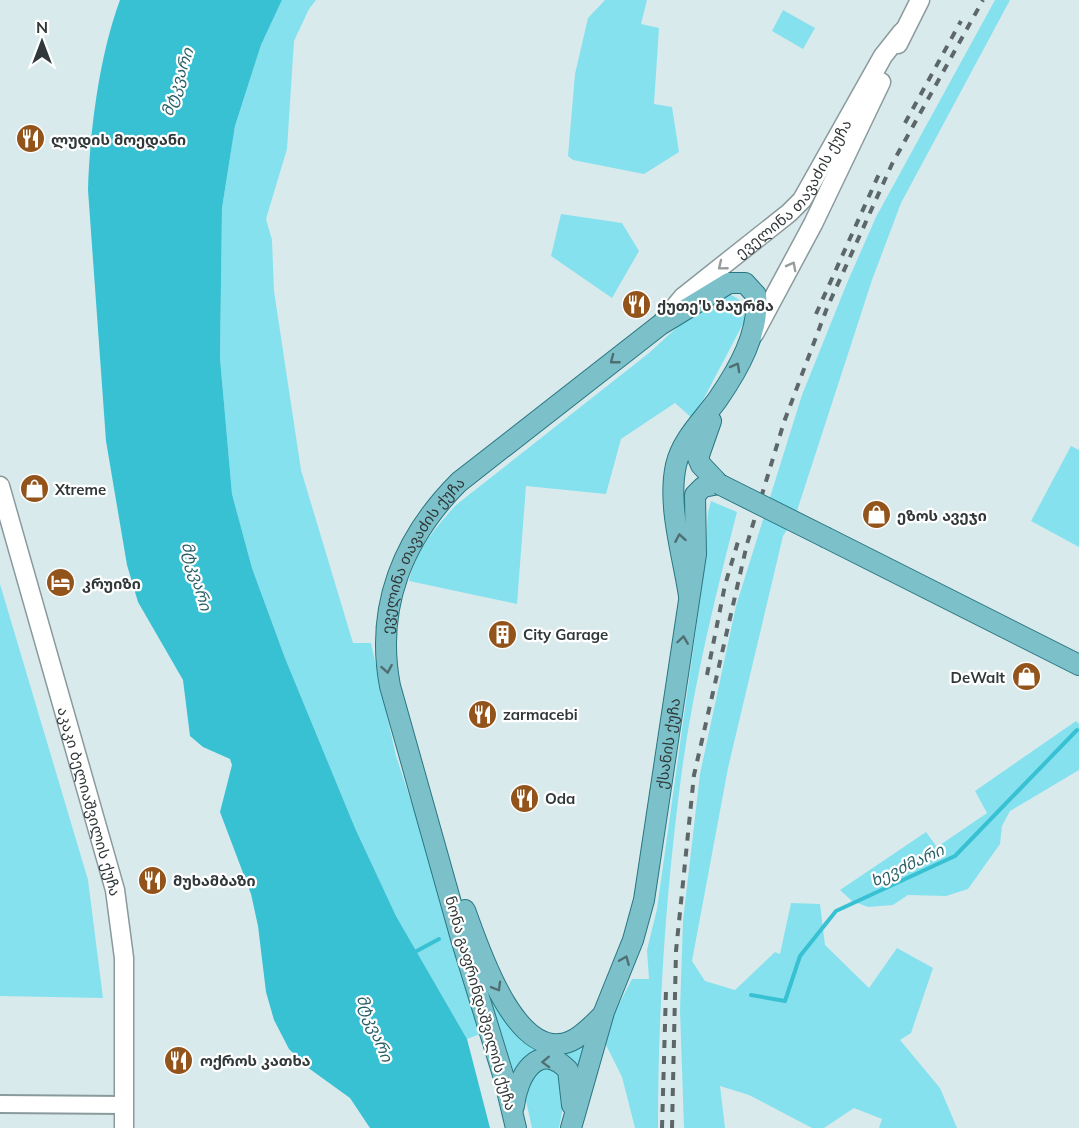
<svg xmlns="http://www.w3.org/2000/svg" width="1079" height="1128" font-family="Mulish,'Noto Sans Georgian',sans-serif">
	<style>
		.green { fill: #86e1ee }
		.water { fill: #38c1d3 }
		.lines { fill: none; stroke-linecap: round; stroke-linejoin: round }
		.stream { stroke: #38c1d3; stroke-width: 4 }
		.tertiary-casing { stroke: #8a9a9c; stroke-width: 20 }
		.secondary-casing { stroke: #8a9a9c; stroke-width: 21 }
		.primary-casing { stroke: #297680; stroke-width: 22 }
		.tertiary { stroke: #fff; stroke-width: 16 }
		.secondary { stroke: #fff; stroke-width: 18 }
		.primary { stroke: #7cc1ca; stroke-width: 20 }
		.rail { stroke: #5d6769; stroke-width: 4; stroke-dasharray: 8 8; stroke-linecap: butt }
		.primary-bridge-casing { stroke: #297680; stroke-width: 22; stroke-linecap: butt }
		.primary-bridge { stroke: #7cc1ca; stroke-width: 20 }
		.oneway { stroke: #989c9c }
		.oneway2 { stroke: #4f6f73 }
		.labels { text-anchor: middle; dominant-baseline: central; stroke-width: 4.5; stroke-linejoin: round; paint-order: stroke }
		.poi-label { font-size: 15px; font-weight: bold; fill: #313839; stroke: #fff; text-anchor: start }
		.street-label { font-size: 15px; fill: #313839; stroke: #fff }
		.water-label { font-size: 16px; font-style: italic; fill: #2a6068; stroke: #fff }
	</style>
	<rect width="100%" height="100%" fill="#d9eaed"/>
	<!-- green -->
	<g class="green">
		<path d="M282,0H316L309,9L294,41L287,149L266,219L272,240L274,291L301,470L353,643H371L396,756L440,889L480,1034L467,1039L396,916L355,828L285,658L252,568L232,494L220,358L222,208L235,126L261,45Z"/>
		<path d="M605,0H647L641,24L659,28L654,104L672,107L679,152L644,174L573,160L568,156L575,74L588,18Z"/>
		<path d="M995,0H1010L901,203L872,280L795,517L783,536L728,768L692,961L705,981L735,990L775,952L780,954L791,903L820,904L825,945L869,988L897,948L933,968L911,1033L900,1040L940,1088L957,1128H879L882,1119L854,1108L824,1128H812L749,1095L720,1086L725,1128H684L680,1010L683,921L700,774L736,606L802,395L847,283L876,217Z"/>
		<path d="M783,10L815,28L803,49L772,31Z"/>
		<path d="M561,214L622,223L639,251L612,298L551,256Z"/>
		<path d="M729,294C744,301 746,306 744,322L693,419L675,403L621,439L606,494L526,486L517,604L409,581C416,550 435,528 456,505L649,353L708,299Z"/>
		<path d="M1071,446L1079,450V547L1031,521Z"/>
		<path d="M711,501L737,512C715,597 694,683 682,770C666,889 658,1008 658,1128H635L622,1077L602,1037L632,979H649L647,950L657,909L703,579L708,512Z"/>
		<path d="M0,584L88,880L103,998L0,996Z"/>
		<path d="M1076,721L1079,724V770L1010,811L1002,826L1000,844L968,889L946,896L908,895L893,905L868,907L852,901L840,890L926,832L937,847L987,813L975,791Z"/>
		<path d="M483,979L518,1032L588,1037L579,1071L523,1061L512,1076Z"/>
		<path d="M548,1067L561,1072L566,1091L559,1128H532L524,1092L533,1072Z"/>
	</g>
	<!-- water -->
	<path class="water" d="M120,0H282L261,45L235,126L222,208L220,358L232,494L252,568L285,658L355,828L396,916L467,1039L490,1128H370L350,1098L307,1067L289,1049L274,1020L266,992L258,926L251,894L220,812L232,765L230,759L203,747L190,736L183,680L138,602L127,565L106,441L88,190C90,130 99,57 120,0Z"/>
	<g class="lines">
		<!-- stream -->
		<g class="stream">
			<path d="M413,953L439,939"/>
			<path d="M751,995L785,1001L800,956L836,911L955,856L1077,730"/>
		</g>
		<defs>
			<path id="tertiary" d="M0,1104L124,1105"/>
			<g id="secondary">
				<path d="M898,44L920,0"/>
				<path id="s1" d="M663,321L683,297L789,213L802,200L883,56L902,32"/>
				<path d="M754,334L813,224L881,82"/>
				<path id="s2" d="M0,486L115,890L124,958V1128"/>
			</g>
			<g id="primary">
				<path d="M827,538L1079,665"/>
				<path d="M465,910C478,945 516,1066 571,1041C583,1036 593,1024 603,1015"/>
				<path d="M514,1106C517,1077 538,1039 568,1070L572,1105"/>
				<path id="s3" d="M516,1128L504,1078L462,942L390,686C375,607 403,538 459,482L660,325L729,283H745L756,295C760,332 738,370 718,399C703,420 682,439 676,465C667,506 683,555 689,596"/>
				<path id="s4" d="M571,1128L604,1012L633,940L644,900L696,554L695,495L703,487L719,484L701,465L698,458L711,421"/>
			</g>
		</defs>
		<!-- tertiary casing -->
		<use href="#tertiary" class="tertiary-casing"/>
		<!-- secondary casing -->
		<use href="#secondary" class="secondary-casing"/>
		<!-- primary casing -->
		<use href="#primary" class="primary-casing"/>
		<!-- tertiary -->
		<use href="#tertiary" class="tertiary"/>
		<!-- secondary -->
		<use href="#secondary" class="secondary"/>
		<!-- primary -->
		<use href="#primary" class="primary"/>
		<!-- rail -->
		<g class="rail">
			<path d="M905,123L961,21"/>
			<path d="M816,314L879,174"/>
			<path d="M707,675L725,585L740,535"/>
			<path d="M662,1128L666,990"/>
			<path d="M672,1128L676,951L694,775L747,544L784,422L827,308L892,164L983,0"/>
		</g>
		<defs>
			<path id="primary-bridge" d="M719,484L827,538"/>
		</defs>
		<!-- primary-bridge casing -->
		<use href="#primary-bridge" class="primary-bridge-casing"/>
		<!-- primary-bridge -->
		<use href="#primary-bridge" class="primary-bridge"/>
	</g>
	<!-- one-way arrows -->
	<defs><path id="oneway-chevron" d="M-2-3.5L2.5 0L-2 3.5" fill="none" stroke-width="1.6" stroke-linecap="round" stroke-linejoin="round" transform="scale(1.5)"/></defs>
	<g class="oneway">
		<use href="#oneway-chevron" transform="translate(722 266) rotate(141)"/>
		<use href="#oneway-chevron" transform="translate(792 266) rotate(-62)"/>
	</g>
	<g class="oneway2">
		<use href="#oneway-chevron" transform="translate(614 360) rotate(142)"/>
		<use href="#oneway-chevron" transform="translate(736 367) rotate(-61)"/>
		<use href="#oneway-chevron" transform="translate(680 538) rotate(-100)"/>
		<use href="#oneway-chevron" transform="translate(683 640) rotate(-82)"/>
		<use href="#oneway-chevron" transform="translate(387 669) rotate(80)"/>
		<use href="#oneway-chevron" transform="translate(625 960) rotate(-67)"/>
		<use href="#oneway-chevron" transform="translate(497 987) rotate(60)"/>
		<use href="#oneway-chevron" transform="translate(546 1062) rotate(178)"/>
	</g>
	<!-- icons -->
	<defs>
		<symbol id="restaurant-disc" viewBox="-11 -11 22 22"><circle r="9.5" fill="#93541b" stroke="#fff"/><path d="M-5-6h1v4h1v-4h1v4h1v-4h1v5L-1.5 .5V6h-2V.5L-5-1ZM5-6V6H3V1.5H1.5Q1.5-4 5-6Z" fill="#fff"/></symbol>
		<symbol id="shop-disc" viewBox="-11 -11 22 22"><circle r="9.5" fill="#93541b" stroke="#fff"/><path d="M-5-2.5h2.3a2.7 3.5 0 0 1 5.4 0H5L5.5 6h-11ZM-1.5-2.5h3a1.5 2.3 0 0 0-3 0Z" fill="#fff"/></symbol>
		<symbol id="hotel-disc" viewBox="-11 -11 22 22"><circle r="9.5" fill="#93541b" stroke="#fff"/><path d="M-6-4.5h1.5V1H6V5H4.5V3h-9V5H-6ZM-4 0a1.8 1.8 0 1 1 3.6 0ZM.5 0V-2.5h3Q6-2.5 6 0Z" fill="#fff"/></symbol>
		<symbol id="building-disc" viewBox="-11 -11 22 22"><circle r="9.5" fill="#93541b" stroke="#fff"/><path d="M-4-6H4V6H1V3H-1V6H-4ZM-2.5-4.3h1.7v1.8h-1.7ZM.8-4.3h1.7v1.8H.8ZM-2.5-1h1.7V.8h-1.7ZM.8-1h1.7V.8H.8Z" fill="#fff"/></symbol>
	</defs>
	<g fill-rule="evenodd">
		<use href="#restaurant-disc" x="14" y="122" width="33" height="33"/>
		<use href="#restaurant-disc" x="620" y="288" width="33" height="33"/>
		<use href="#shop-disc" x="18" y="472" width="33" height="33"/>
		<use href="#shop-disc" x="860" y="498" width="33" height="33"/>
		<use href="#hotel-disc" x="44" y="566" width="33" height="33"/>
		<use href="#building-disc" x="486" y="618" width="33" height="33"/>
		<use href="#shop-disc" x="1010" y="660" width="33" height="33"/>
		<use href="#restaurant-disc" x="466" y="698" width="33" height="33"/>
		<use href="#restaurant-disc" x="508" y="782" width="33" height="33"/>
		<use href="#restaurant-disc" x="136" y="864" width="33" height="33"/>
		<use href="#restaurant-disc" x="162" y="1044" width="33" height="33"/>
	</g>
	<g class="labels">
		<!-- poi labels -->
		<g class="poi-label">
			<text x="51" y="139">ლუდის მოედანი</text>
			<text x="657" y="305">ქუთე'ს შაურმა</text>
			<text x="55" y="489">Xtreme</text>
			<text x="897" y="515">ეზოს ავეჯი</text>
			<text x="82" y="583">კრუიზი</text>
			<text x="523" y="634">City Garage</text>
			<text x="1005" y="677" text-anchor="end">DeWalt</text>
			<text x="503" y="714">zarmacebi</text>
			<text x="545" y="798">Oda</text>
			<text x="173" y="880">მუხამბაზი</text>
			<text x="200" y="1060">ოქროს კათხა</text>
		</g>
		<!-- street labels -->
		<g class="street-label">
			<text stroke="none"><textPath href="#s1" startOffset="188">ეველინა თავაძის ქუჩა</textPath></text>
			<text stroke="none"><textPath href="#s3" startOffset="600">ეველინა თავაძის ქუჩა</textPath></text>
			<text stroke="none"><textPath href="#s4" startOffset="398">ქსანის ქუჩა</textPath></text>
			<text stroke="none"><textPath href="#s2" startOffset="328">აკაკი ბელიაშვილის ქუჩა</textPath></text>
			<text transform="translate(481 1003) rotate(74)">ნონა გაფრინდაშვილის ქუჩა</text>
		</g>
		<!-- water labels -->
		<g class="water-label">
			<text transform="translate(177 82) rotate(-72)">მტკვარი</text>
			<text transform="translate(197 576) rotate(74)">მტკვარი</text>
			<text transform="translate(907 865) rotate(-25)">ხევძმარი</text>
			<text transform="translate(375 1028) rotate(68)">მტკვარი</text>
		</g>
	</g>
	<!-- north arrow -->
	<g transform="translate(42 42)" stroke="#ffffff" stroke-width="4.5" paint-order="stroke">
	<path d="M0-4.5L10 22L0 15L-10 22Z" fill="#313839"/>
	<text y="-9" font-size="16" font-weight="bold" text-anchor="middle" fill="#313839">N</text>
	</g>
</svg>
